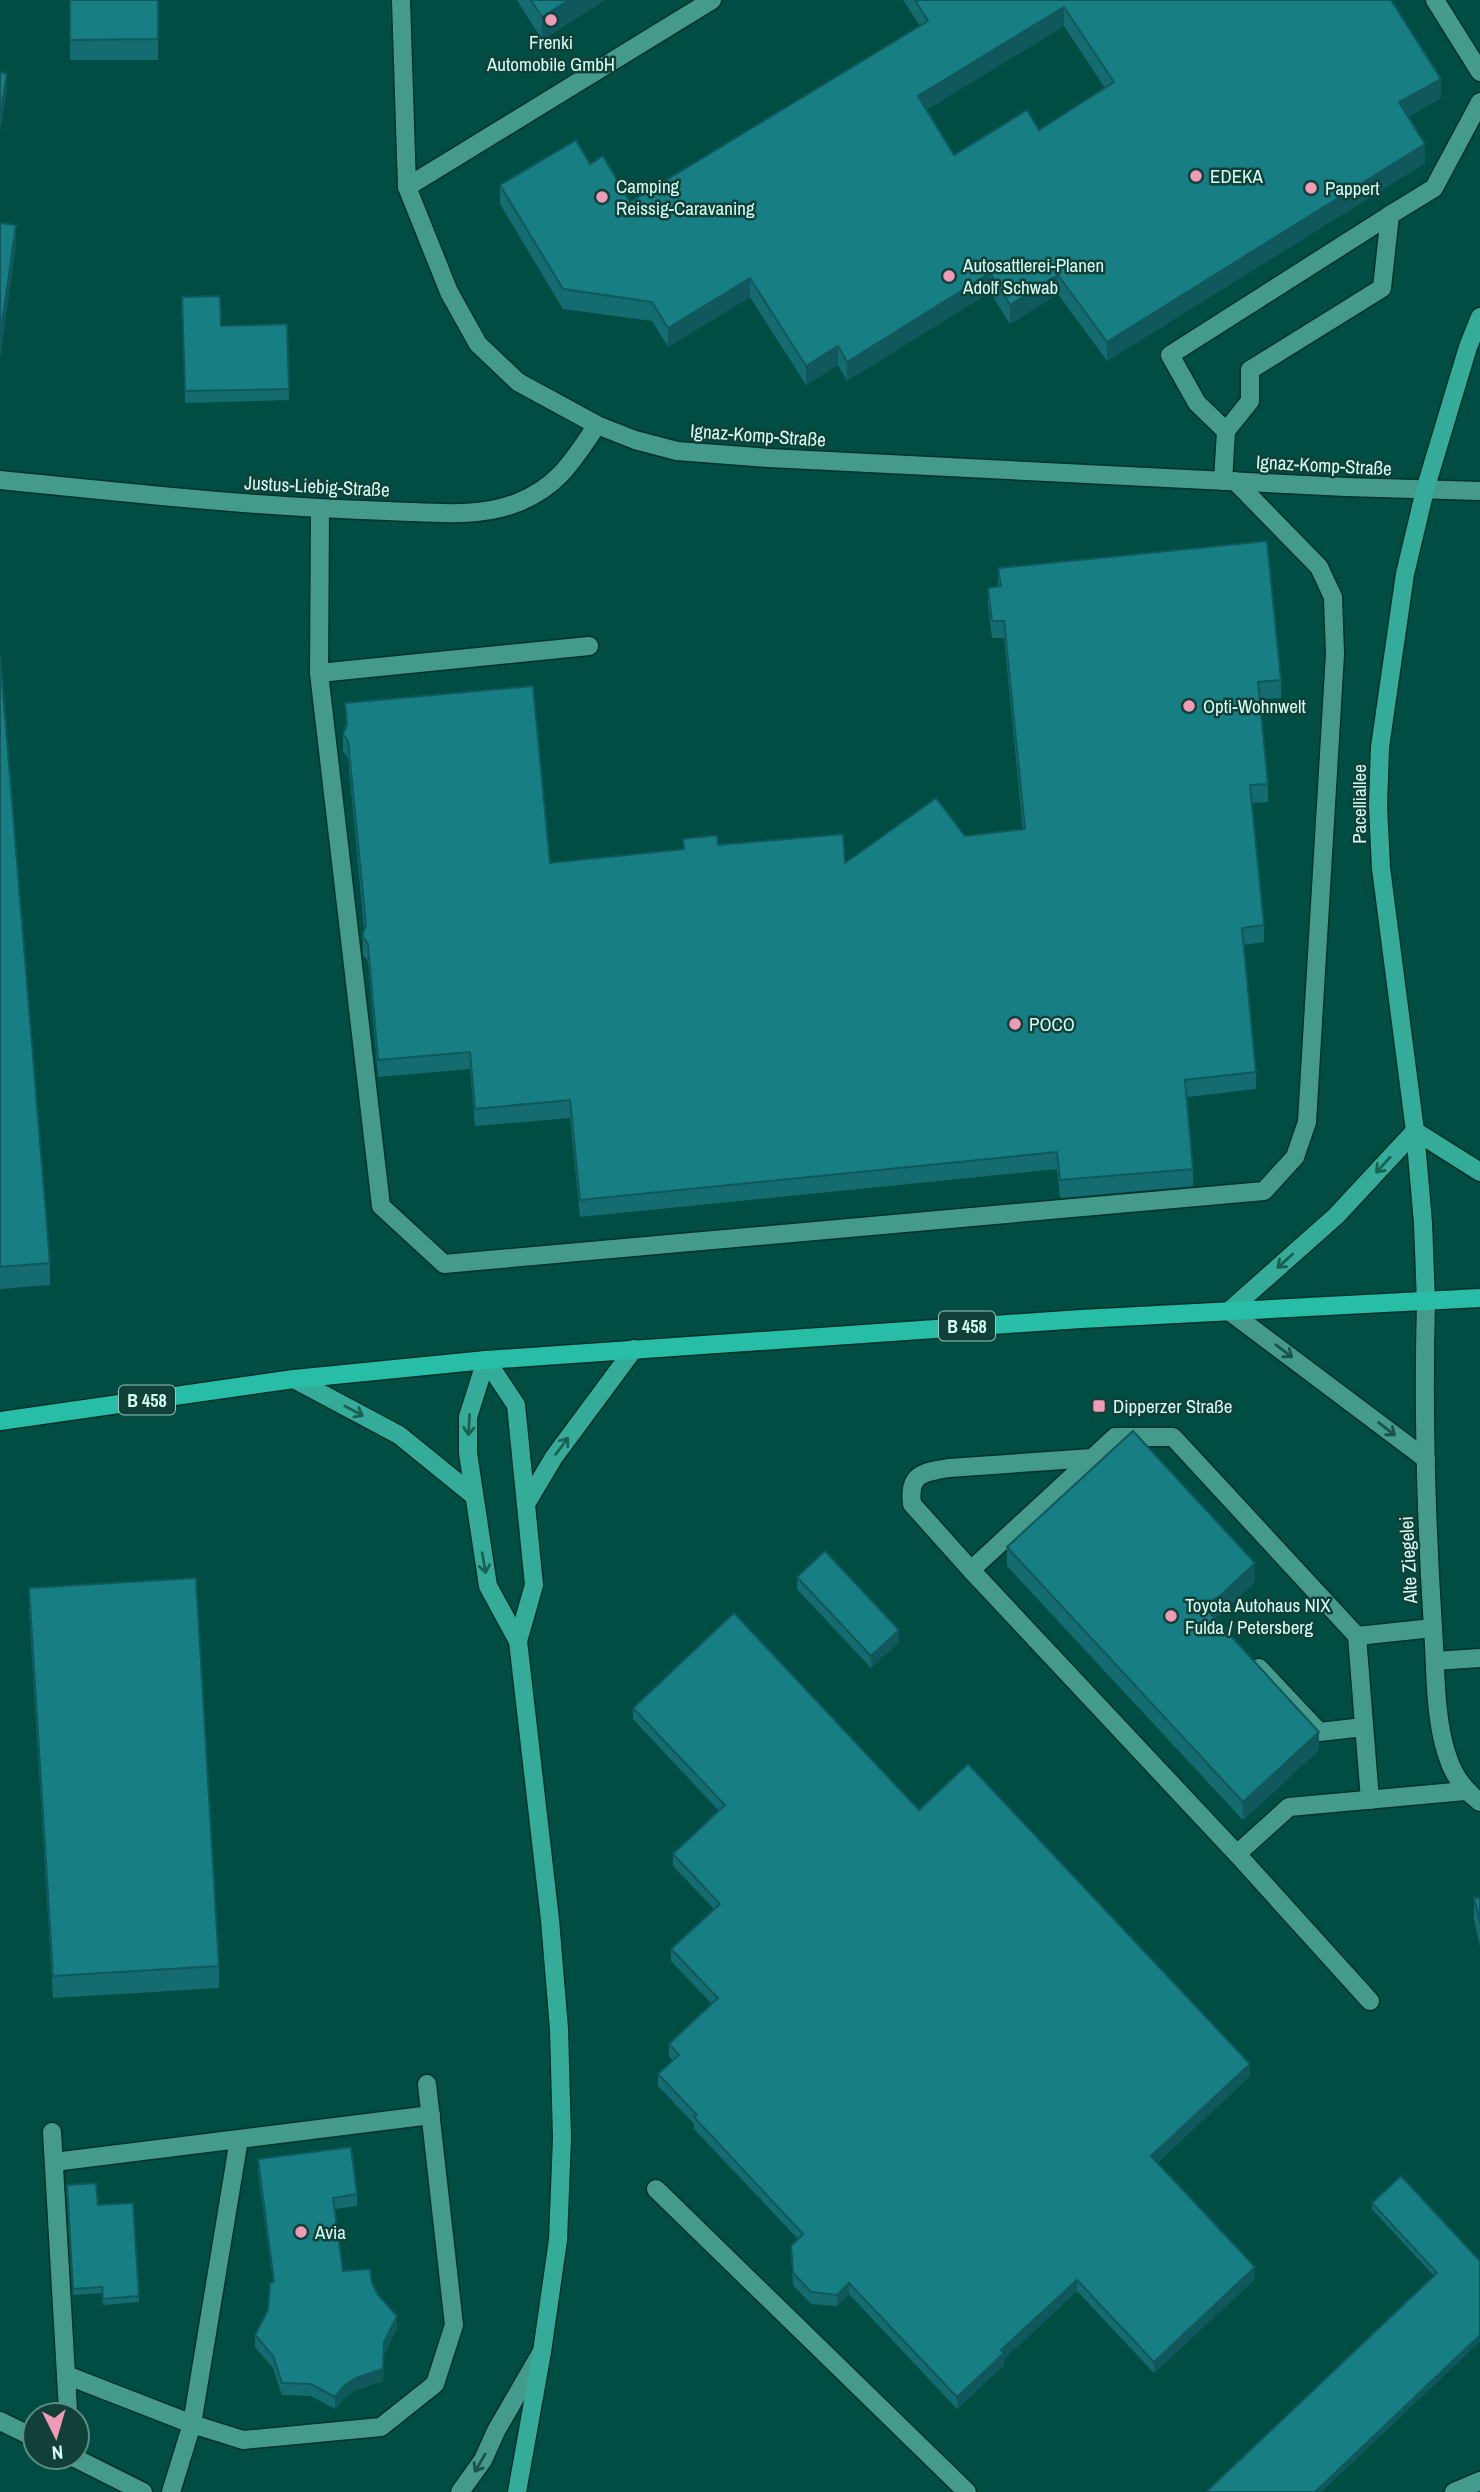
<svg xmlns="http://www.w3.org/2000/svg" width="1480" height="2492" font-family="'Archivo Narrow',sans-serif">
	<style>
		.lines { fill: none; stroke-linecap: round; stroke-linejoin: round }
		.lane-casing { stroke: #003129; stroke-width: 21 }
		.street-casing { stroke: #003129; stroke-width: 21 }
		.secondary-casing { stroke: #003129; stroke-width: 21 }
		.primary-casing { stroke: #003129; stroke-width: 21 }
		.lane { stroke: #449b8b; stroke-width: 18 }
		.street { stroke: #449b8b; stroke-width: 18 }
		.secondary { stroke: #35ac99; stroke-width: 18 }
		.primary { stroke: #27bda7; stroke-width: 18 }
		.wall { fill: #146c71; fill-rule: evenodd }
		.shaded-wall { fill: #10585c }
		.building { fill: #177e83; stroke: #10585c; stroke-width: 2; fill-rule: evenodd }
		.oneway { stroke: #1c6055 }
		.oneway2 { stroke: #1b5249 }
		.poi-dot { fill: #f09ab5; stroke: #114038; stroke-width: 2.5 }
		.labels { text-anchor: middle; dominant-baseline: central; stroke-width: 5; stroke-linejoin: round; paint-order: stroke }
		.shield { fill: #114038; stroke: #9ac4bc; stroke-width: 2 }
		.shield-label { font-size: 18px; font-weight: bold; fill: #d5fdf4 }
		.poi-label { font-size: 19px; fill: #d5fdf4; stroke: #114038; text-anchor: start }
		.street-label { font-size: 19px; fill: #d5fdf4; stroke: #114038 }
	</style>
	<rect width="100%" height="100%" fill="#004e43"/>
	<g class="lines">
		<defs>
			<g id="lane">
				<path d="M1435,0L1480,72"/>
				<path d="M1226,431L1197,403L1170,355L1390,215"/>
				<path d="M1223,481L1226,431L1250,401V370L1382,288L1390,215L1434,188L1480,102"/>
				<path d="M320,509L319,673L589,646"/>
				<path d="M319,673L381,1206L444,1264L1264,1191L1295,1157L1307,1122L1335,654L1333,597L1319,567L1235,481"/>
				<path d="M971,1570L912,1504C908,1474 923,1472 949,1468L1092,1458"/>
				<path d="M1433,1628L1357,1636L1173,1437H1115L971,1570L1237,1854L1289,1807L1465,1791"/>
				<path d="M1357,1636L1370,1800"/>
				<path d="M1435,1661L1480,1658"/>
				<path d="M1259,1668L1319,1732L1364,1727"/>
				<path d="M1237,1854L1370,2001"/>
				<path d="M52,2132L68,2410L66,2415"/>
				<path d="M54,2162L431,2115"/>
				<path d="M656,2189L967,2492"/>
				<path d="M66,2375L192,2424L239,2139"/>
				<path d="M171,2492L192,2424L243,2440L381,2427L435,2384L454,2325L427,2084"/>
			</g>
			<g id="street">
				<path d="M401,0L407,187L449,292L478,344L518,382L597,425L635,440L677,451L769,458L1346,487L1480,491"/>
				<path d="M407,187L712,0"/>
				<path d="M0,480C129,493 258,507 387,511C430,512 479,519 519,502C559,486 574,459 597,425"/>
				<path d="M1426,1302C1423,1411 1426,1519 1433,1628C1436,1669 1434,1715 1447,1755C1453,1775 1464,1790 1480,1802"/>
				<path d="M1229,1311L1426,1459"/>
				<path d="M0,2421L35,2438"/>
				<path d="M73,2457L143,2492"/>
				<path d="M460,2492L483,2460L496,2431L541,2353"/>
				<path d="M1454,2492L1480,2481"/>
			</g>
			<g id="secondary">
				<path d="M1415,1131L1480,1172"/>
				<path d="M1426,1302L1423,1223L1415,1131L1381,868L1378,806L1380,747L1405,574L1425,490L1468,347L1480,317"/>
				<path d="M1229,1311L1336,1216L1415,1131"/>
				<path d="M486,1360L468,1417V1453L488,1586L518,1641L550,1920L559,2029L562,2138L558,2240L542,2352L517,2492"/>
				<path d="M486,1360L516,1405L534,1585L518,1641"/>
				<path d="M294,1379L399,1435L473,1495"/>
				<path d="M526,1504L554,1457L634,1349"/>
			</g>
			<path id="primary" d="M0,1421L294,1379L486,1360L1081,1319L1480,1298"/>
		</defs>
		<!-- lane casing -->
		<use href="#lane" class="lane-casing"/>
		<!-- street casing -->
		<use href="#street" class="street-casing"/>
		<!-- secondary casing -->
		<use href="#secondary" class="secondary-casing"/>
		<!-- primary casing -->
		<use href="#primary" class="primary-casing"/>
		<!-- lane -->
		<use href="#lane" class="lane"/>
		<!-- street -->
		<use href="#street" class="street"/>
		<!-- secondary -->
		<use href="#secondary" class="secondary"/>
		<!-- primary -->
		<use href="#primary" class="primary"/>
	</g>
	<!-- wall -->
	<g class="wall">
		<rect x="70" y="0" width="88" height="60"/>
		<path d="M517,0H605L542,40Z"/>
		<path d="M903,0H1391L1441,98L1408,117L1425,163L1107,361L1058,294L1010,324L990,292L847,381L838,365L806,385L750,297L668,347L652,321L563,309L500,204V185L590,164L630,202L920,26ZM1064,26L1105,88L1039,130L954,155L926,110Z"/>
		<path d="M182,297L221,326L287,324L289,400L185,403Z"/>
		<path d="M998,568L1281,680V698L1260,699L1268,784V802L1252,803L1264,925V942L1243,945L1256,1072V1089L1187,1097L1193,1169V1186L1060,1198L1057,1169L580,1217L570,1118L475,1126L470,1069L378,1077L368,961L363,955V932L364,928L348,758L343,751V734L346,726L345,703L550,863L683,849V839L718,845L845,863L965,836L1023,830L1004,638H992L988,605V588L998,587Z"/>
		<path d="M0,655L50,1263V1285L0,1289Z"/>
		<path d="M1007,1547L1255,1582L1220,1615L1213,1618L1319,1750L1243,1820L1007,1566Z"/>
		<path d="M797,1577L899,1642L871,1668L797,1589Z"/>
		<path d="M29,1588L219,1966V1988L53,1998L29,1610Z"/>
		<path d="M633,1708L919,1810L1250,2076L1157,2163L1255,2279L1154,2373L1077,2291L1004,2359V2365L957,2409L849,2294L837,2306L811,2304L793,2285L791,2246L798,2239L694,2129V2124L658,2086V2074L673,2061L669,2056V2044L712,2004L671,1961V1949L714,1909L673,1866V1854L719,1811L633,1719Z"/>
		<path d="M1474,1897L1480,1899V1946L1474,1920Z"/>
		<path d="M258,2159L357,2194V2206L335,2209L343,2271L372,2283L397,2328L384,2354L383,2381L356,2390L344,2398L335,2409L311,2396L282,2395L273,2368L255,2347V2335L268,2310L273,2282L258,2172Z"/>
		<path d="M1401,2176L1480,2341L1321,2492H1206L1434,2276L1372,2209V2203Z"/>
		<path d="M67,2185L98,2205L139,2296V2302L103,2305L102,2293L73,2295Z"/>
	</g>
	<!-- shaded-wall -->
	<g class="shaded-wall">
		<path d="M569,0H605L542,40V17Z"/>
		<path d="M1064,7V26L918,115V96Z"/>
		<path d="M7,74V91L0,133V116Z"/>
		<path d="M1441,79V98L1399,121V102Z"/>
		<path d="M1425,144V163L1107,361V342Z"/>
		<path d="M16,225V247L0,360V338Z"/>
		<path d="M990,273V292L847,381V362Z"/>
		<path d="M1058,275V294L1010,324V305Z"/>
		<path d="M750,278V297L668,347V328Z"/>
		<path d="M838,346V365L806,385V366Z"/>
		<path d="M1255,1563V1582L1220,1615L1214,1617L1206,1628V1609L1214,1599Z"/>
		<path d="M899,1630V1642L871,1668V1656Z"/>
		<path d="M1319,1732V1750L1243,1820V1802Z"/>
		<path d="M1250,2064V2076L1151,2168V2156Z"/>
		<path d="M1255,2267V2279L1154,2373V2362Z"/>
		<path d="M1077,2280V2291L1004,2359V2365L957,2409V2397L1001,2350Z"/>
		<path d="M849,2283V2294L837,2306V2295Z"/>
		<path d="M397,2316V2328L384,2354L383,2381L356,2390L344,2398L335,2409V2397L344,2386L356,2378L384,2342Z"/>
		<path d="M1480,2335V2341L1321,2492H1315Z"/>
	</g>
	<!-- building -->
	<g class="building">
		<path d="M70,0H158V39L70,40Z"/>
		<path d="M531,0H569L542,17Z"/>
		<path d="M915,0H1391L1441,79L1399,102L1425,144L1107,342L1058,275L1010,305L990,273L847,362L838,346L806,366L750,278L668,328L652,302L563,289L500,185L576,140L590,164L603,156L630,202L928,21ZM1064,7L1114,82L1039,130L1027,110L954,155L918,96Z"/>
		<path d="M0,72L7,74L0,116Z"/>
		<path d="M0,223L16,225L0,338Z"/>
		<path d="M220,296L221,326L287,324L289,389L185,391L182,297Z"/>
		<path d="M1267,541L1281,680L1258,682L1268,784L1250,785L1264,925L1242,928L1256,1072L1185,1080L1193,1169L1060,1180L1057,1152L580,1200L570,1100L475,1109L470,1052L378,1060L368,944L363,937V932L366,925L348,741L343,734L347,724L345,703L533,686L550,863L684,849L683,839L717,835L718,845L843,834L845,863L936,798L965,836L1025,829L1004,621H992L988,588L1001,586L998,568Z"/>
		<path d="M0,655L50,1263L0,1267Z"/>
		<path d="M1133,1431L1255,1563L1220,1596L1214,1599L1206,1609L1319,1732L1243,1802L1007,1547Z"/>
		<path d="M825,1551L899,1630L871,1656L797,1577Z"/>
		<path d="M196,1578L219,1966L53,1976L29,1588Z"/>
		<path d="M734,1613L919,1810L968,1764L1250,2064L1151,2156L1255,2267L1154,2362L1077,2280L1001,2350L1004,2353L957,2397L849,2283L837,2295L811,2292L793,2273L791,2246L803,2234L694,2117L697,2115L658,2074L679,2055L669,2044L718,1998L671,1949L720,1904L673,1854L725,1805L633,1708Z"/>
		<path d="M1474,1897L1480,1899V1923Z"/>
		<path d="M351,2147L357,2194L333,2198L343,2271L370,2269L372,2283L378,2295L397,2316L384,2342L383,2369L356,2378L344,2386L335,2397L311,2384L282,2383L273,2356L255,2335L268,2310L270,2283L274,2282L258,2159Z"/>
		<path d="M1401,2176L1480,2261V2335L1315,2492H1206L1437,2273L1372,2203Z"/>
		<path d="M96,2183L98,2205L133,2203L139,2296L103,2299L102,2287L73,2289L67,2185Z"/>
	</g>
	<!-- one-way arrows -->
	<defs><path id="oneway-shaft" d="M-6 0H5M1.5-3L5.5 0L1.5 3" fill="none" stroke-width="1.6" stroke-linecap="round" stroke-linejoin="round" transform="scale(1.75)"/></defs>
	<g class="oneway">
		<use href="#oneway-shaft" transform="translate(1383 1165) rotate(133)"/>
		<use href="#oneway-shaft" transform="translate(1285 1261) rotate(138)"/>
		<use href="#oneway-shaft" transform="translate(354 1411) rotate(28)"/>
		<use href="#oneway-shaft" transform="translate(469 1425) rotate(93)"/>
		<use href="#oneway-shaft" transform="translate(562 1446) rotate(-53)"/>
		<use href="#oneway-shaft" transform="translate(484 1563) rotate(80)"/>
	</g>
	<g class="oneway2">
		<use href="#oneway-shaft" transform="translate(1284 1351) rotate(37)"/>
		<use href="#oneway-shaft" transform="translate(1387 1429) rotate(38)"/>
		<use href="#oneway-shaft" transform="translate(480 2463) rotate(120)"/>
	</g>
	<!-- markers -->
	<g class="poi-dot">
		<circle cx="551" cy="20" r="7"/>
		<circle cx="1196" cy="176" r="7"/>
		<circle cx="1311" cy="188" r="7"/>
		<circle cx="602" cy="197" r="7"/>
		<circle cx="949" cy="276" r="7"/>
		<circle cx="1189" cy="706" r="7"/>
		<circle cx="1015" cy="1024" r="7"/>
		<rect x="1092" y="1399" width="14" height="14" rx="3.5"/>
		<circle cx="1171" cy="1616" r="7"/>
		<circle cx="301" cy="2232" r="7"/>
	</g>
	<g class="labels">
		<!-- shield labels -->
		<g class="shield">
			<rect x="939" y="1311.5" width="56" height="29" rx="5"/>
			<rect x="119" y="1385.5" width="56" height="29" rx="5"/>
		</g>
		<g class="shield-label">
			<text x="967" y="1326">B 458</text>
			<text x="147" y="1400">B 458</text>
		</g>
		<!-- poi labels -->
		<g class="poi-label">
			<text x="551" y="42" text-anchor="middle">Frenki<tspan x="551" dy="22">Automobile GmbH</tspan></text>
			<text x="1210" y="176">EDEKA</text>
			<text x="616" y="186">Camping<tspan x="616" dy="22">Reissig-Caravaning</tspan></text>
			<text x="1325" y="188">Pappert</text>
			<text x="963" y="265">Autosattlerei-Planen<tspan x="963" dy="22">Adolf Schwab</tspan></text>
			<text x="1203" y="706">Opti-Wohnwelt</text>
			<text x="1029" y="1024">POCO</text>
			<text x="1113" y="1406">Dipperzer Straße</text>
			<text x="1185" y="1605">Toyota Autohaus NIX<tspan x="1185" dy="22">Fulda / Petersberg</tspan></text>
			<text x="315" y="2232">Avia</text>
		</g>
		<!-- street labels -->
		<g class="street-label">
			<text transform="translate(758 435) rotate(4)">Ignaz-Komp-Straße</text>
			<text transform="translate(1324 465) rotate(3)">Ignaz-Komp-Straße</text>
			<text transform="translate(317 486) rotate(3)">Justus-Liebig-Straße</text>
			<text transform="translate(1359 804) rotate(-90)">Pacelliallee</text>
			<text transform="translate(1408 1560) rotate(-93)">Alte Ziegelei</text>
		</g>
	</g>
	<!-- north arrow -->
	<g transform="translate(56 2436) rotate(175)"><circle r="33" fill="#114038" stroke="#5f8c83" stroke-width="2"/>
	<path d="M0-5L12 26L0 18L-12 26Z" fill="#f09ab5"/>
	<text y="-10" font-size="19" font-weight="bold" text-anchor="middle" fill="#d5fdf4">N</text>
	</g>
</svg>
